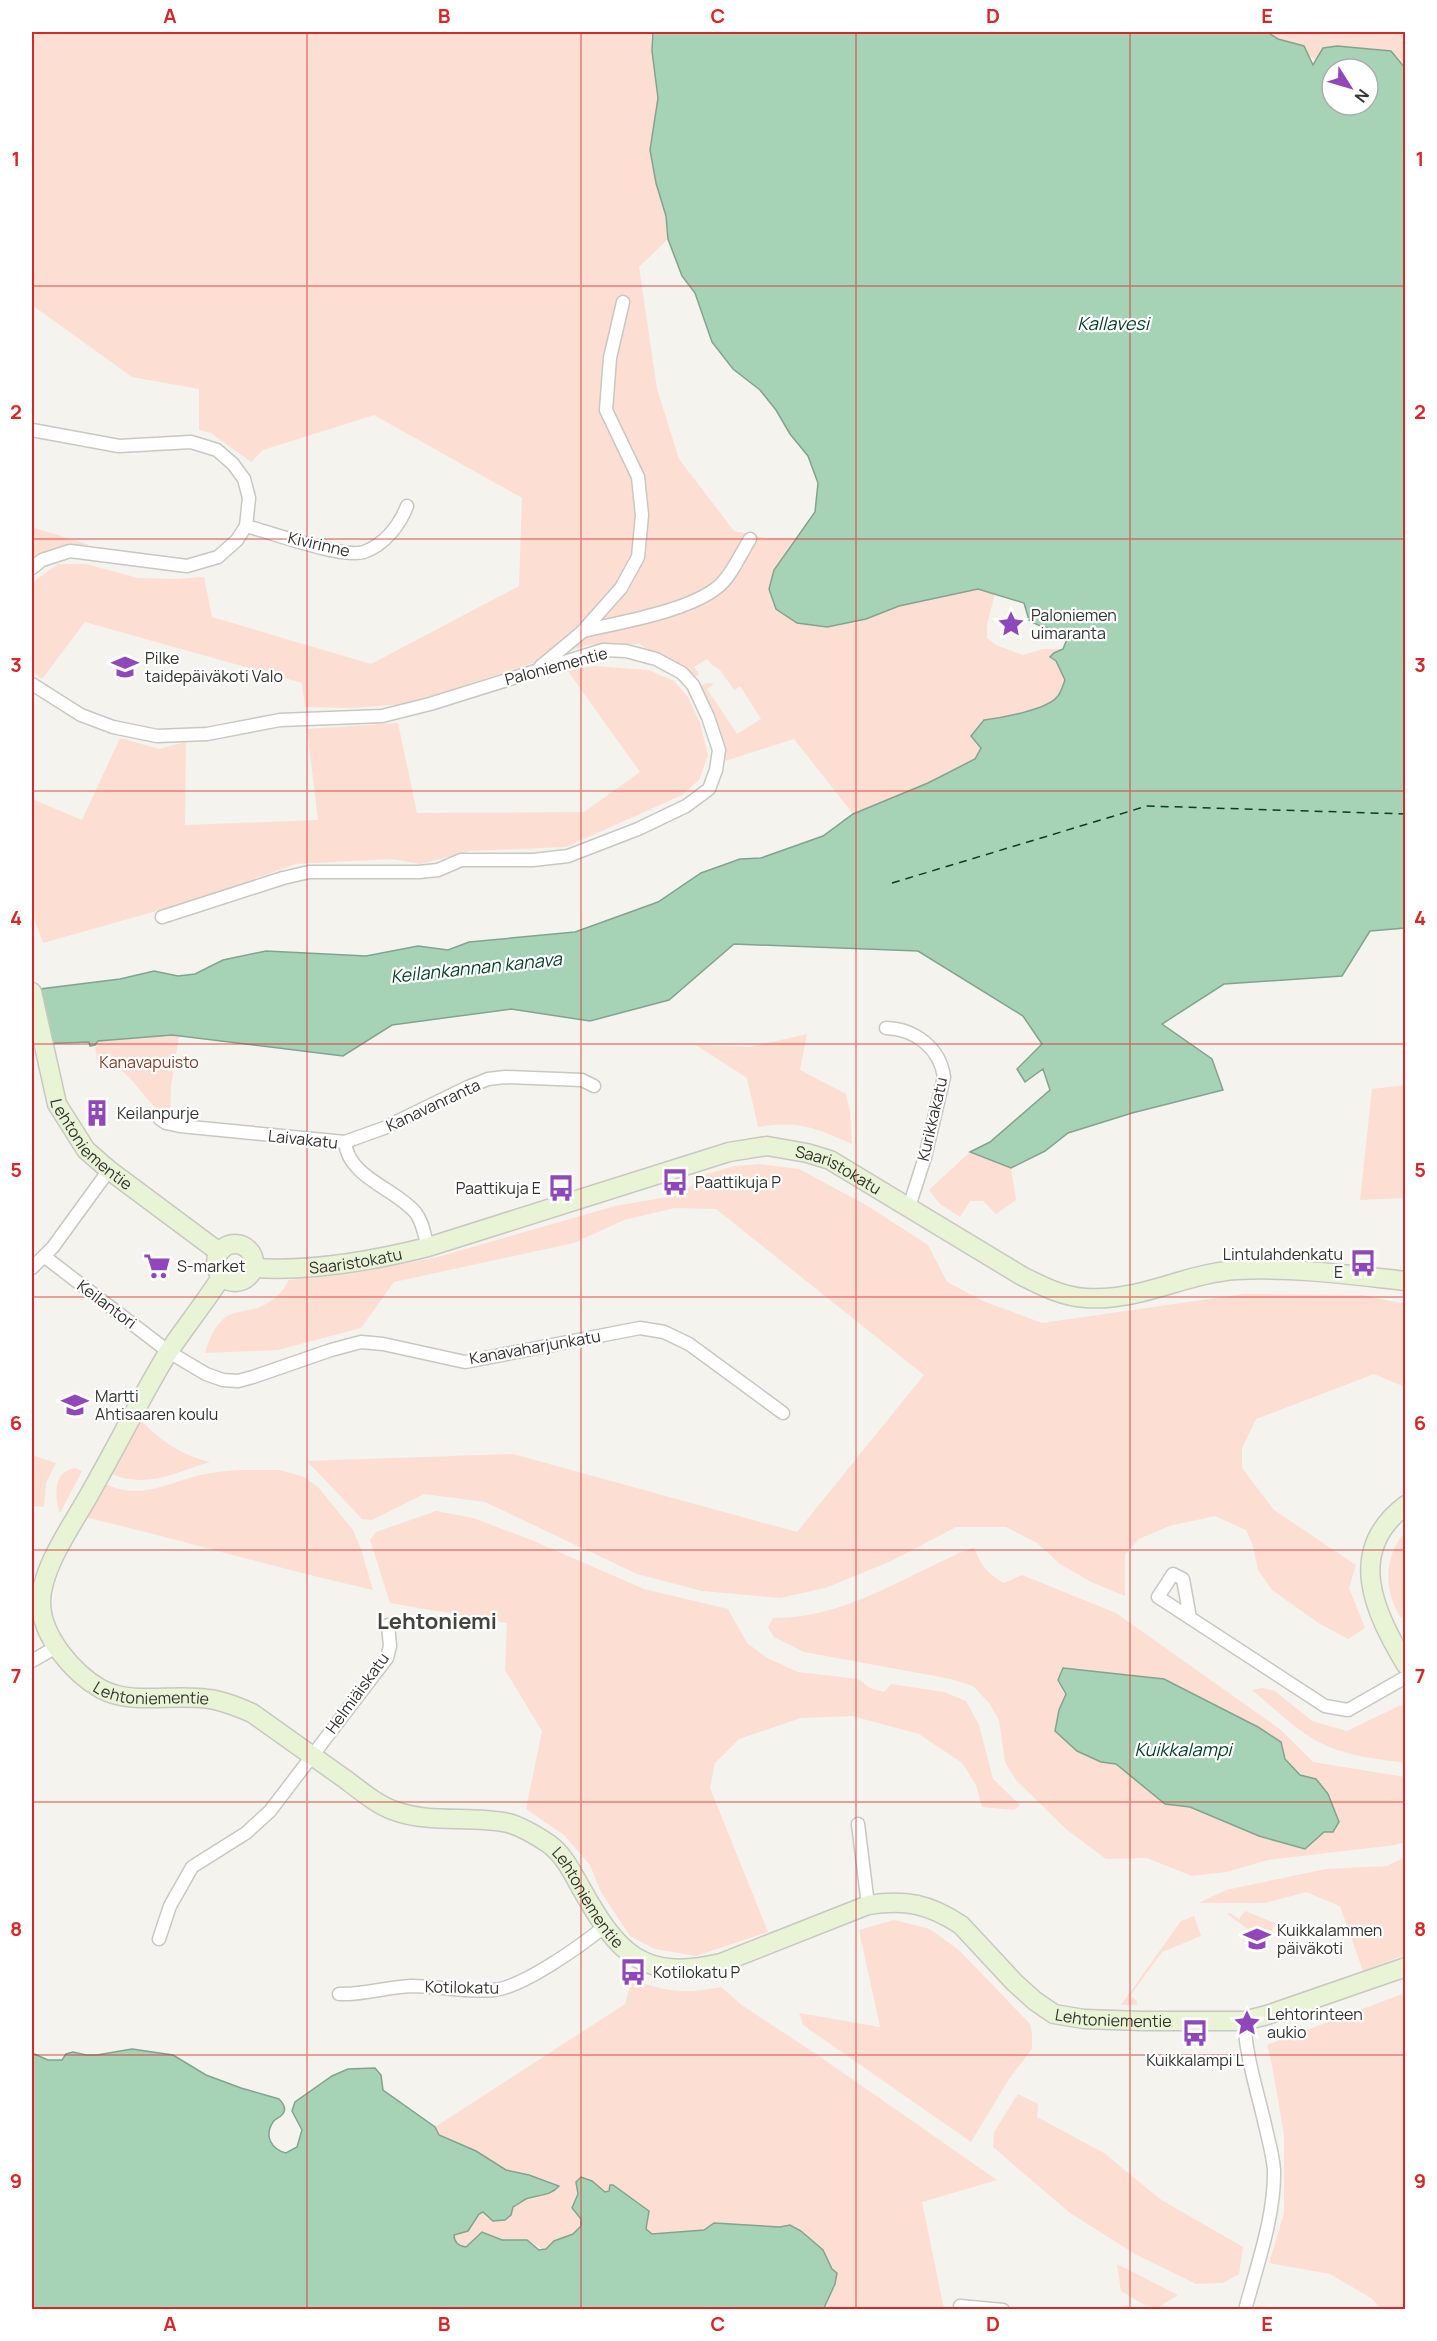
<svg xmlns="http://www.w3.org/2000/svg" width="1437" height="2341" font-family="Manrope,sans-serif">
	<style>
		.green { fill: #fdded3; fill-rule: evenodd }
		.water { fill: #a6d3b6; stroke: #83a38e; stroke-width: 1.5; fill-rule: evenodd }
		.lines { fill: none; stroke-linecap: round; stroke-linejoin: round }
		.ferry { stroke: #053e22; stroke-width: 1.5; stroke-dasharray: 8 6; stroke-linecap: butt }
		.street-casing { stroke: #c8c7c2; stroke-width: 15 }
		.secondary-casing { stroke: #c8c7c2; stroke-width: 21 }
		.street { stroke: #fff; stroke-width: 12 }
		.secondary { stroke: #e8f4d5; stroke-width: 18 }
		.grid { fill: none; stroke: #d62828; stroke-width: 1.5; stroke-opacity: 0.55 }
		.labels { text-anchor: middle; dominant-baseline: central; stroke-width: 4.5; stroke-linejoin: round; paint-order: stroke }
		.street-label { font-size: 16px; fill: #323230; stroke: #fff }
		.poi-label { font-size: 16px; fill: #323230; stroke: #fff; text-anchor: start }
		.park-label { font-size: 16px; fill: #7c3e29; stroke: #fff }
		.water-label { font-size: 18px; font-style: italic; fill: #053e22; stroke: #fff }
		.district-label { font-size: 22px; font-weight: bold; fill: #44443f; stroke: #fff }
		.neatline { fill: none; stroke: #d62828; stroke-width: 2 }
		.grid-label { font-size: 20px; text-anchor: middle; font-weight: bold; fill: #d62828 }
	</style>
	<rect width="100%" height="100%" fill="#f4f3ee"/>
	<!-- green -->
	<g class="green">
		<path d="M32,32H653L652,51L658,98L650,150L656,183L666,216L668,239L639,267L657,389L679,459L734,531L765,538H795L774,570L866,619L899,606L978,589L995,593L987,625V638L996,645L1023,655L1043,649H1063L1051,655L1052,660L1056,661L1065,680C1063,685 1061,693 1057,697C1046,710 1000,718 984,720C983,732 984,746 977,757C968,770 873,806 853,814L794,739L725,761L700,686L708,683L714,684L707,689L737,734L761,719L740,686L734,690L720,670L712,665L707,659L694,667L699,674L694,678L639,644L588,645L408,704L349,708L305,707L302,683L85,622L42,679L32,672V588L36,580L58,564H86L138,578L177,579L204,577L212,617L371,664L519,586L522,498L374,415L263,450L251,462L211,433L199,430V389L132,377L32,305Z"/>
		<path d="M1217,32H1405V121L1368,69H1332V71L1311,57Z"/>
		<path d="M32,527L90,545L65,546L32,561Z"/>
		<path d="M595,666L648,670L674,681L688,697L700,723L708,755L699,780L682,795L566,847L470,851L421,864L392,859L296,864L192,901L43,943L32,913V799L82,820L120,738L159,749L186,742L185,825L318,820L307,729L398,723L417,813L584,812L640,772L567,670Z"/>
		<path d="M807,1034L800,1070L846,1094L850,1112L852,1144C816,1128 798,1120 758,1127L747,1078L696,1045L750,1047Z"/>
		<path d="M172,1035L179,1036L171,1086L170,1120C144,1104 127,1060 97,1060L95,1045L98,1041Z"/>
		<path d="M1405,1085V1198L1360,1200L1372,1089Z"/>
		<path d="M970,1152L1011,1168L1016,1200L996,1214L983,1201H970L960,1217L940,1204L929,1190Z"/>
		<path d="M761,1164L799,1169L866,1205L928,1245L947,1282L983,1301L1042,1323L1244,1294L1362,1295L1405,1304V1387L1374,1374L1256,1419L1242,1448V1468L1274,1510L1356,1565L1349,1588L1365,1628L1348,1639L1320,1624L1272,1590L1258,1570L1253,1546L1246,1530L1215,1516L1169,1526L1139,1539L1125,1554V1596L1091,1582L1060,1564L1037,1543L1006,1527H956L889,1562L825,1588L780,1598L702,1591L637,1574L485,1502L424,1494L372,1520L362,1519L307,1461L513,1454L797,1532L924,1375L716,1209L675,1208L624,1220L574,1243L394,1282L361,1328L278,1350L205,1353C223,1292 247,1325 278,1295C283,1291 286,1284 289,1280L349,1274L434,1258L615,1206L679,1195L707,1174L735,1166Z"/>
		<path d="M140,1420C163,1442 179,1454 210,1462C177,1472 146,1489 112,1474Z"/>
		<path d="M32,1455L56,1463L46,1483L44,1507L32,1506Z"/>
		<path d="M75,1468L82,1471L60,1513C54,1497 53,1471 75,1468Z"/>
		<path d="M239,1470H280L304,1477L318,1487L353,1530L361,1549L373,1590C276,1568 181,1540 85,1517L103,1483C144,1503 172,1479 211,1473C220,1471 230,1471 239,1470Z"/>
		<path d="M436,1511L473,1518L529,1539L644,1589L728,1609L747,1643L767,1658L798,1672L858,1679L870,1688L884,1692L891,1684L944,1692L966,1701L979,1725L993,1779L1020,1805L1014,1810L982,1807L976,1785L962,1763L919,1734L852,1716L801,1718L739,1739L715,1763L710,1788L768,1932L696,1956L655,1949L630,1936L601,1892L590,1865L564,1835L526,1809L542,1731L505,1670L507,1623L390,1603L370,1540L376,1532Z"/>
		<path d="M1405,1532V1616L1401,1618C1383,1591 1384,1556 1405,1532Z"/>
		<path d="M974,1547C981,1566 987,1573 1004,1583L1022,1575L1116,1613L1281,1730L1313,1762L1405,1777V1842L1395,1845L1268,1860L1226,1872L1192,1876L1147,1858L1106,1859L1067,1830L1015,1779L1005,1762L999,1720L990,1704L973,1686L951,1679L804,1652L774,1637L768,1627L773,1618C846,1619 909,1573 974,1547ZM1138,1677L1164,1679L1258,1727L1281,1742C1286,1765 1293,1774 1316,1779L1305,1849L1259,1836L1190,1807L1165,1804L1116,1764L1101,1762L1058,1721L1059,1710L1066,1694Z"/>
		<path d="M1262,1688L1275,1691L1312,1721L1347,1731L1405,1703V1763C1380,1759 1352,1757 1327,1746C1300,1734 1275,1709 1252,1690Z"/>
		<path d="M1405,1857V1955L1363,1971L1340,1906L1306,1892L1265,1903H1199L1226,1890L1326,1869L1387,1866Z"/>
		<path d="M1245,1911L1275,1923L1269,1936L1254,1930L1252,1932L1227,1914L1230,1913L1239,1919Z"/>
		<path d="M1194,1916L1201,1936L1162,1952L1130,1996L1137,2001V2005H1121L1181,1921Z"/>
		<path d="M894,1920L930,1929L960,1951L1030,2024L1032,2033V2049L1009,2079L971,2142L803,2025L799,2013L880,2027L859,1930Z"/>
		<path d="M632,1980C669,1992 683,1994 721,1987L743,2006L816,2054L997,2180L922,2202L944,2309H824L835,2284L832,2269L790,2225L780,2227L714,2223L704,2230L652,2234L646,2229L645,2224L649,2215L646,2209L613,2185L608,2192L601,2190L593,2183L577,2186L578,2194L573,2203L574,2212L581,2219V2226L576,2232L554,2241L544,2250L527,2240H502L478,2236L466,2247L457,2244L454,2235L462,2233L483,2211L489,2218L525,2200L534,2199L555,2191L558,2189L557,2185L525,2174L506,2170L476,2151L439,2135L435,2127L625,2004Z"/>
		<path d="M1405,1993V2309H1382L1371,2298L1330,2274L1269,2263L1284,2213V2135L1272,2065L1267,2045Z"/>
		<path d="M1018,2094L1038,2104L1037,2117L1104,2153L1160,2199L1243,2247L1239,2274L1223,2283L1196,2284L1135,2254L1070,2213L993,2147L994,2132Z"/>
		<path d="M1117,2264L1178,2295L1157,2308L1143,2304L1121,2291Z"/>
	</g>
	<!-- water -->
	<g class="water">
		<path d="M653,32H1267L1278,39L1304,46L1313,65L1323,48L1337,46L1391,51L1405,68V928L1370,931L1342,976L1224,984L1162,1024L1212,1059L1223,1090L1132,1113L1068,1133L1045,1151L1011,1168L970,1152L990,1142L1050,1090L1043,1069L1025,1082L1017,1069L1042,1044L1023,1016L918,951L734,944L669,1000L590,1021L511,1009L392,1025L343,1056L172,1035L98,1041L95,1045L90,1046L89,1042L32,1044V990L120,979L154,971L178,976L195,974L223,960L266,951L366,956L418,946L448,950L469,942L575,932L658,902L701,873L740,859L761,858L823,836L853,814L928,783L975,759L981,748L971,736L984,720C1001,718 1046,710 1057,697C1061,693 1063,685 1065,680L1056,661L1050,657L1054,653L1063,649L1067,639C1057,626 1041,630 1029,620L1024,603L978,589L899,606L866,619L827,627L797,623L776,609L769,589L774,570L815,512L818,483L808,456L790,434L776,410L760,390L733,369L712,342L695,293L682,276L668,239L666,216L656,183L650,150L658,98L652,51ZM1332,69H1368V105H1332Z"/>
		<path d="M1063,1668L1164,1679L1258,1727L1281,1742L1285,1759L1300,1775L1316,1779L1328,1794L1339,1822L1333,1832H1324L1305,1849L1259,1836L1190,1807L1165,1804L1116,1764L1101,1762L1077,1751L1055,1731L1059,1710L1066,1694L1058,1680Z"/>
		<path d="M132,2049L173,2055L206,2075L241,2088L279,2099C283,2103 286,2107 284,2112C282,2117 276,2118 273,2122C264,2136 271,2149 286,2153L297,2147L302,2130L292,2111L295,2102L332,2076L348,2069L375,2068L381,2075L383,2090L435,2127L439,2135L476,2151L506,2170L529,2175L559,2186C551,2196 538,2195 526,2199C522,2201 517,2205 513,2207L511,2215L505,2220L493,2221L483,2212L479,2214L468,2231L454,2235C454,2243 459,2246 466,2247L482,2232L502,2240H527L539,2250L546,2249L554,2241L573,2234L581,2226V2219L572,2208L578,2194L576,2182L581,2177L592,2181L605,2192L609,2191L610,2185H613L649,2211L646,2229L652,2234L704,2230L714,2223L780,2227L790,2225L801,2231L823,2250L832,2269L837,2273L835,2284L823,2310L32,2309V2053L48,2060H62L66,2054L73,2052L86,2055H97Z"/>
	</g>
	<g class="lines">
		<!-- ferry -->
		<path class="ferry" d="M892,883L1147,806L1406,814"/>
		<defs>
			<g id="street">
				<path d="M32,430L119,446L191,442L217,450L233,464L244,479L249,498L246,526L237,540L218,557L187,566L70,551L42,560L32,568"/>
				<path d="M246,526C270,532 343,559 364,552C384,545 400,525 407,506"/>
				<path d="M583,631C621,622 690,611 719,586C732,575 741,553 750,539"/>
				<path d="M541,666L582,632L621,588L638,557L642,515L638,477L606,410L610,358L623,302"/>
				<path d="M32,684L81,715L113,727L157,736L207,734L280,720L382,716L430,704L603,650L626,651L656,659L682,673L693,685L708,717L719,750L716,770L709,789L686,806L638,829L568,856L533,860H461L438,870L419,872H309L283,878L162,917"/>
				<path d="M886,1028C915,1029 940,1048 944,1077L925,1157L909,1207"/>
				<path d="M160,1119L166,1123L180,1126L345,1142C348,1177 394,1188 415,1212C423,1222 424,1234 428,1247"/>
				<path d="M345,1142L384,1128L468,1087L488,1079L505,1077L582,1080L594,1086"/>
				<path d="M45,1257L169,1352L206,1374L223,1380L238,1381L253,1377L331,1350L361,1342L383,1344L465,1362L640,1328L664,1332L689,1344L783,1413"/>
				<path d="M32,1268L53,1247L109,1170"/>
				<path d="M1190,1618L1183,1579L1173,1574L1158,1597L1325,1706L1348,1710L1406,1677"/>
				<path d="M32,1661L56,1647"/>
				<path d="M858,1824L868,1905"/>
				<path d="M159,1939L170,1906L192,1867L246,1833L270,1811L387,1658L390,1646L388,1625"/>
				<path d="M339,1994C363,1995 387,1987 411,1986C438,1986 467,1993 494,1990C523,1987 579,1947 604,1927"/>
				<path d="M1244,2021C1246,2058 1258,2093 1266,2129C1269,2142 1273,2156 1274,2170C1275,2216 1257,2265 1245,2310"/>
				<path d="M960,2306L1003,2310"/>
			</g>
			<g id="secondary">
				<path id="s1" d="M32,992L57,1104L86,1150L109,1170L219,1252"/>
				<circle cx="235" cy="1263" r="19"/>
				<path id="s2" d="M254,1268C312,1272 372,1261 428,1247L729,1152L767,1146L807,1153L830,1160L1022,1276C1042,1286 1063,1297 1086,1298C1138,1302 1186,1273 1237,1270C1293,1267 1350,1275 1406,1281"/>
				<path id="s3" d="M222,1276C205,1302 186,1326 169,1351C141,1397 116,1448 89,1495C73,1524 41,1568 41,1602C41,1636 73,1673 101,1689C133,1706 174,1693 209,1699C224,1701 238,1707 252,1713C283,1735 314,1757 345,1779C360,1790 377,1805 395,1811C431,1824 471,1815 508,1823C523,1827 537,1836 549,1844C564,1855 572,1872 581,1888C617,1952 642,1982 721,1963L868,1905C906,1899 929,1904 961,1925L1015,1983L1035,2001L1054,2014L1084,2019L1142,2021H1244L1267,2015L1406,1967"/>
				<path d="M1406,1505C1345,1551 1374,1611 1406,1665"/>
			</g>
		</defs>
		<!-- street casing -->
		<use href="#street" class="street-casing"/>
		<!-- secondary casing -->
		<use href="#secondary" class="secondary-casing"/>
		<!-- street -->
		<use href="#street" class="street"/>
		<!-- secondary -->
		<use href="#secondary" class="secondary"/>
	</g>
	<!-- grid -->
	<path class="grid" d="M307,32V2310M581,32V2310M856,32V2310M1130,32V2310M32,286H1406M32,539H1406M32,791H1406M32,1044H1406M32,1297H1406M32,1550H1406M32,1802H1406M32,2055H1406"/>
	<!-- icons -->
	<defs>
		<symbol id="sight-bare" viewBox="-9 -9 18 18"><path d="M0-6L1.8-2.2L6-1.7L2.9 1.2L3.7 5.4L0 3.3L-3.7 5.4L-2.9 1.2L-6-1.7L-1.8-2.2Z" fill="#9047b9" stroke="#fff" stroke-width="2.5" paint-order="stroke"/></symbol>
		<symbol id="school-bare" viewBox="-9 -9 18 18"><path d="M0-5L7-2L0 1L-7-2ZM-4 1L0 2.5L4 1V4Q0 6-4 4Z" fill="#9047b9" stroke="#fff" stroke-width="2.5" paint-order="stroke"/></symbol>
		<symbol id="building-bare" viewBox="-9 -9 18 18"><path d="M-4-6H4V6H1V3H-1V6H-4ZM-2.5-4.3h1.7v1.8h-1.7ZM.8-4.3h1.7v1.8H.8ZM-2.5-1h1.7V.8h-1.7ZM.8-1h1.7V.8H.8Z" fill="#9047b9" stroke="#fff" stroke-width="2.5" paint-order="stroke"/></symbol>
		<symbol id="bus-bare" viewBox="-9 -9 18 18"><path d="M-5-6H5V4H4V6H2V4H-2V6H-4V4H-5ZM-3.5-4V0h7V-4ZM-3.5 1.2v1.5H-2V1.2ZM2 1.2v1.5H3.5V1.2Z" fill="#9047b9" stroke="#fff" stroke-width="2.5" paint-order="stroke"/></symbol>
		<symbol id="supermarket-bare" viewBox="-9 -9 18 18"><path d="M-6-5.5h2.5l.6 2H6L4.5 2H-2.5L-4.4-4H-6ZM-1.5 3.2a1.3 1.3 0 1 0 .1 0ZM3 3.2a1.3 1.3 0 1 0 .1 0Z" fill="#9047b9" stroke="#fff" stroke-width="2.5" paint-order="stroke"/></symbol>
	</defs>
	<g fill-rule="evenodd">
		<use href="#sight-bare" x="992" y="605" width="38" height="38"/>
		<use href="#school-bare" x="106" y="648" width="38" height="38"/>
		<use href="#building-bare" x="78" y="1094" width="38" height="38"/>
		<use href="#bus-bare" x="656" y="1163" width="38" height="38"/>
		<use href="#bus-bare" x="542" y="1169" width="38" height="38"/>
		<use href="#bus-bare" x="1344" y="1244" width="38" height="38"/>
		<use href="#supermarket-bare" x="138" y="1247" width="38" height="38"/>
		<use href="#school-bare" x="56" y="1386" width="38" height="38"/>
		<use href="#school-bare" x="1238" y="1920" width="38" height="38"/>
		<use href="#bus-bare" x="614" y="1953" width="38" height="38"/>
		<use href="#sight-bare" x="1228" y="2004" width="38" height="38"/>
		<use href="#bus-bare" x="1176" y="2014" width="38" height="38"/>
	</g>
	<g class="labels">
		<!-- street labels -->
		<g class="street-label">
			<text transform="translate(319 544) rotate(13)">Kivirinne</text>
			<text transform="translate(556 666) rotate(-15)">Paloniementie</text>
			<text transform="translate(433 1105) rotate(-25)">Kanavanranta</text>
			<text transform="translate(932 1119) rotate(-77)">Kurikkakatu</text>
			<text transform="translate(303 1139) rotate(6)">Laivakatu</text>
			<text stroke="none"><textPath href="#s1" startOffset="168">Lehtoniementie</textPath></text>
			<text stroke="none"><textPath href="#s2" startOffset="606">Saaristokatu</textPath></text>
			<text stroke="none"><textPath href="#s2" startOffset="102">Saaristokatu</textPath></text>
			<text transform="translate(107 1304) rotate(37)">Keilantori</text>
			<text transform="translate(535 1347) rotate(-10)">Kanavaharjunkatu</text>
			<text stroke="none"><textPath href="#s3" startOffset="536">Lehtoniementie</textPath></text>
			<text transform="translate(357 1693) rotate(-54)">Helmiäiskatu</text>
			<text stroke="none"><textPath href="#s3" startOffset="1040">Lehtoniementie</textPath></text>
			<text transform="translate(462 1987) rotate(1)">Kotilokatu</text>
			<text stroke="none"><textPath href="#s3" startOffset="1650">Lehtoniementie</textPath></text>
		</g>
		<!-- poi labels -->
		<g class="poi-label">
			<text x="1031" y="615">Paloniemen<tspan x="1031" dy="18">uimaranta</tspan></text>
			<text x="145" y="658">Pilke<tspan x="145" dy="18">taidepäiväkoti Valo</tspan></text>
			<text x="117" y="1113">Keilanpurje</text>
			<text x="695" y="1182">Paattikuja P</text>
			<text x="541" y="1188" text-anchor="end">Paattikuja E</text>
			<text x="1343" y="1254" text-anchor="end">Lintulahdenkatu<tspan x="1343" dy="18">E</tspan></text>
			<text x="177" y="1266">S-market</text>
			<text x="95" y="1396">Martti<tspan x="95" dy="18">Ahtisaaren koulu</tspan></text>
			<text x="1277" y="1930">Kuikkalammen<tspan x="1277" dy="18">päiväkoti</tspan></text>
			<text x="653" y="1972">Kotilokatu P</text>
			<text x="1267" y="2014">Lehtorinteen<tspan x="1267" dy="18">aukio</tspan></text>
			<text x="1195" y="2060" text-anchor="middle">Kuikkalampi L</text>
		</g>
		<!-- park labels -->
		<g class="park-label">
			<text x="149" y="1062">Kanavapuisto</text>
		</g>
		<!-- water labels -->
		<g class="water-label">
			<text x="1113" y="323">Kallavesi</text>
			<text transform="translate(476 967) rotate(-6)">Keilankannan kanava</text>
			<text x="1183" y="1749">Kuikkalampi</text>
		</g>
		<!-- district labels -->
		<g class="district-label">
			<text x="437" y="1621">Lehtoniemi</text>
		</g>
	</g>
	<!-- border -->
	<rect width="1437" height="2341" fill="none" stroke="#ffffff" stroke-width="66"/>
	<!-- north arrow -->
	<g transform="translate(1350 87) rotate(127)"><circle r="28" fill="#ffffff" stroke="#adadac" stroke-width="1.5"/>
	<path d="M0-4.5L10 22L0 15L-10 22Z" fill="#9047b9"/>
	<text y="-9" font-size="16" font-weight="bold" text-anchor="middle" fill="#323230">N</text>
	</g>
	<rect x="33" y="33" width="1371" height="2275" class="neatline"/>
	<g class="grid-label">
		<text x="170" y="23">A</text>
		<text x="444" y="23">B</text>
		<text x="718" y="23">C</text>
		<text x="993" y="23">D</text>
		<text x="1267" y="23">E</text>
		<text x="16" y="166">1</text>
		<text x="1420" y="166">1</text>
		<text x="16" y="419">2</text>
		<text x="1420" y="419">2</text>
		<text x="16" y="672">3</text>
		<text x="1420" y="672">3</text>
		<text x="16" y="925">4</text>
		<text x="1420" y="925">4</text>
		<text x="16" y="1177">5</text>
		<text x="1420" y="1177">5</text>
		<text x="16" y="1430">6</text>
		<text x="1420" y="1430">6</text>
		<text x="16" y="1683">7</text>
		<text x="1420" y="1683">7</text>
		<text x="16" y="1936">8</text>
		<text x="1420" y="1936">8</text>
		<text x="16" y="2188">9</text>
		<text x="1420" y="2188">9</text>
		<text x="170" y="2331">A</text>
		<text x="444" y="2331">B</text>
		<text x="718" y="2331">C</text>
		<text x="993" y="2331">D</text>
		<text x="1267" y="2331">E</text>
	</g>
</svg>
